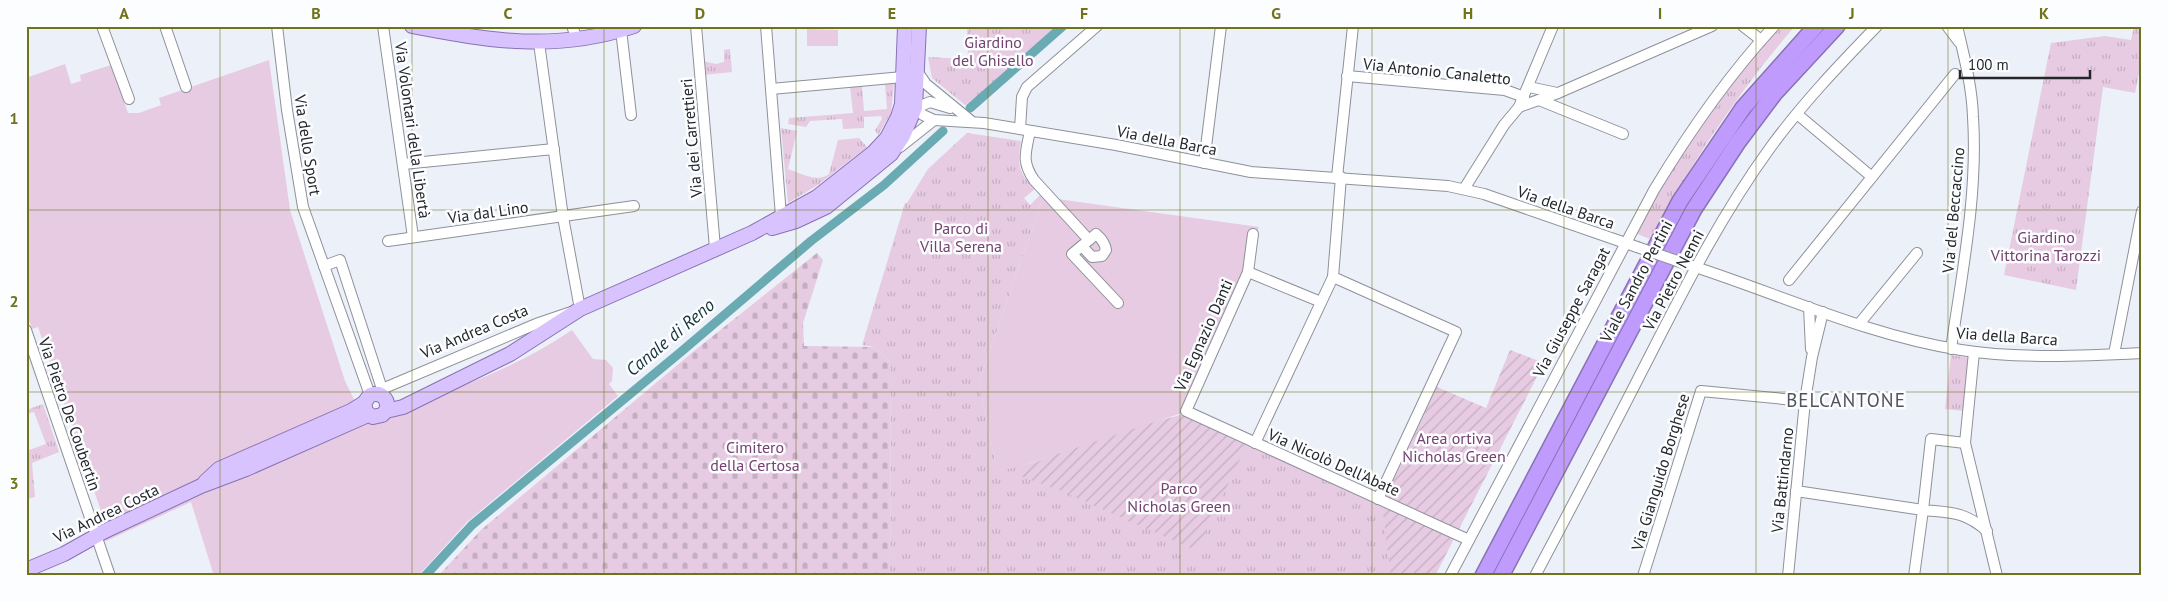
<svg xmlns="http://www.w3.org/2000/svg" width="2168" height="602" font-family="'PT Sans',sans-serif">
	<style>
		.grass { fill: url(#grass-tufts) }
		.cemetery { fill: url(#cemetery-stones) }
		.garden { fill: url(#garden-furrows) }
		.pitch { fill: #e6cbe2 }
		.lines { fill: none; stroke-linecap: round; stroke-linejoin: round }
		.canal { stroke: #6aaab2; stroke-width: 9 }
		.minor-casing { stroke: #8e919a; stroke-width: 12 }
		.major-casing { stroke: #8972b3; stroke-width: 16 }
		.highway-casing { stroke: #8972b3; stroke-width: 18 }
		.minor { stroke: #fff; stroke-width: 10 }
		.major { stroke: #d9c3fe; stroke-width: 14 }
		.highway { stroke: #bf9bfd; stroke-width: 15 }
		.minor-bridge-casing { stroke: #8e919a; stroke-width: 12; stroke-linecap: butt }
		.minor-bridge { stroke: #fff; stroke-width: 10 }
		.grid { fill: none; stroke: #6f7319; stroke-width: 1; stroke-opacity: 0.55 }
		.labels { text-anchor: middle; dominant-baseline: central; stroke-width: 5; stroke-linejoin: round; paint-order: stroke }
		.park-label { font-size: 16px; fill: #75416f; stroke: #fcfdff }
		.street-label { font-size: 16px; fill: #25272a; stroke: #fcfdff }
		.water-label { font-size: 18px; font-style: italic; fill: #143539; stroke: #fcfdff }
		.quarter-label { font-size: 19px; letter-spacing: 1px; fill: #50535b; stroke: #fcfdff }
		.neatline { fill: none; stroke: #6f7319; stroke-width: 2 }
		.grid-label { font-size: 16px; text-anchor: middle; font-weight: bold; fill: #6f7319 }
	</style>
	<defs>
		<pattern id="grass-tufts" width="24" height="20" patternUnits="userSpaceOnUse" patternTransform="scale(1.25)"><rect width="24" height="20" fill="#e6cbe2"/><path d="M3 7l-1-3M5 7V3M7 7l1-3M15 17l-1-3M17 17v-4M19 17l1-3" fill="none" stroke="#c5aec2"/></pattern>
		<pattern id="cemetery-stones" width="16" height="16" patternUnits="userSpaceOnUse" patternTransform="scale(1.25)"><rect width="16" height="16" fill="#e6cbe2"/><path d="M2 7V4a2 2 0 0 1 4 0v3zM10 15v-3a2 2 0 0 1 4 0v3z" fill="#c5aec2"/></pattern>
		<pattern id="garden-furrows" width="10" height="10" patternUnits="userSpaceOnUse" patternTransform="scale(1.25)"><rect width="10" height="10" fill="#e6cbe2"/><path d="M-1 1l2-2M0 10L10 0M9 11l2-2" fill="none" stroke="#c5aec2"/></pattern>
	</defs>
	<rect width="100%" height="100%" fill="#ecf0f9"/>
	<!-- grass -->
	<g class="grass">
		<path d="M967,26H1059L979,95L965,105L932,78L928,57L968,59Z"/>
		<path d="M1777,26H1795C1739,91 1691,163 1650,239L1635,233L1650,203L1719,97Z"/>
		<path d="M2134,26H2142V58L2135,93L2103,87L2076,290L2004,275L2051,43L2105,36L2131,40Z"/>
		<path d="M730,49L732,72L703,75L702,61L716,64L724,62V50Z"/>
		<path d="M894,83L891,113L878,135L875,130L882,119L881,116L864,117V128L843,129L842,119L810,121L806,127L788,124L789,118L853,113L850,87L862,85L864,111L887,109L885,84Z"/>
		<path d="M781,128L797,131L788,169C800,173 818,183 829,174L838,140L859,138L867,147L818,185L788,203Z"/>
		<path d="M967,133L1021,141C1017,164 1018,173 1035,189L1024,198L1030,205L1040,195L1043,197L979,383L995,460L1021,466L1185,414L1383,504L1400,576H890L891,363L874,347L862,345L905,203H907L928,169Z"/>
		<path d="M1951,355L1970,358L1963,411L1945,409Z"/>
		<path d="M43,404L59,452L32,463L35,497L26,499V451L46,444L34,412L26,414V410Z"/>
	</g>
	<!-- cemetery -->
	<path class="cemetery" d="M817,253L823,260L803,323L804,346L874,347L891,363L890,576H438L481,530L694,351Z"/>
	<!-- garden -->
	<g class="garden">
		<path d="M1510,350L1544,363L1435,576H1391L1382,505L1437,387L1486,408Z"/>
		<path d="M1185,414L1248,442L1197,551L1059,490L1020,476C1033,452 1155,421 1185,414Z"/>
	</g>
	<!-- pitch -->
	<g class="pitch">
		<path d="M807,29L838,30V46H807Z"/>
		<path d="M269,60L290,210L345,381L365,422C436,396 509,373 572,330L593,359L606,360L613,368L612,381L609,384L618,396L467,522L418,576H214L191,502L106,541L100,508L38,327L32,329L26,312V78L65,64L71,84L81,81L80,75L111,65L128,113H139L161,105L159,98Z"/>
		<path d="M1043,197L1259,227L1209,360L1185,412L1021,466L1000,471L995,460L979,383Z"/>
	</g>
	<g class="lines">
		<!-- canal -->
		<g class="canal">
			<path d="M970,108L1063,26"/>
			<path d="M425,576L472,525L682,351L811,241L884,185L943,131"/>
		</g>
		<defs>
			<g id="minor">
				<path d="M102,26L129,99"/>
				<path d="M165,26L186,87"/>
				<path d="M277,26L287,110L303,207L370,395"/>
				<path d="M383,26L413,237"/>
				<path d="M572,26L577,39"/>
				<path d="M696,26L715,248"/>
				<path d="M766,26L781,216"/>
				<path d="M1743,26L1761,40"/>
				<path d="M1947,26L1959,42"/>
				<path d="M621,30L631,115"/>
				<path d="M917,71L926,84L970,120"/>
				<path d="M1347,76L1505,90L1524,97"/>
				<path d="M1529,87L1557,93"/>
				<path d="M771,89L903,77"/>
				<path d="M1539,100L1623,134"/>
				<path d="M911,104L923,115L934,120L984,123L1116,145L1251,172L1448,186L1484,194L1637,247"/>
				<path d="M1519,107L1558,93L1712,26"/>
				<path d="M910,110L930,102L950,108"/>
				<path d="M1797,114L1872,177"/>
				<path d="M1020,129L1022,97L1027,87L1097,26"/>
				<path d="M1030,131C1026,152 1021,161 1034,180L1089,240L1072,254L1118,303"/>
				<path d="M900,147L934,120"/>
				<path d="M1204,163L1221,26"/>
				<path d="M403,164L554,149"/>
				<path d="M1337,177L1353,26"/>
				<path d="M1464,189L1504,125L1519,107L1553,26"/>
				<path d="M388,241L634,206"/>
				<path d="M1082,246L1092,257L1102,256L1106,250C1105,243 1102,239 1096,234L1089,240"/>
				<path d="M1683,263C1775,292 1865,335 1961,350C2017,359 2085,356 2142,353"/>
				<path d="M324,266L340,260L382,389L380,393"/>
				<path d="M1248,272L1253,234"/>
				<path d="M1333,277L1456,332L1378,499"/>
				<path d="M1789,280L1955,74"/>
				<path d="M1321,302L1248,272L1186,411L1469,540"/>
				<path d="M1809,307L1811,349"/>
				<path d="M1859,324L1917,253"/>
				<path d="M26,330L110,576"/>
				<path d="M1951,349C1962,272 1978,195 1973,117C1972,86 1964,56 1957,26"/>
				<path d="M1974,352L1965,443L1997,576"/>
				<path d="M2114,354L2142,211"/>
				<path d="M382,389L536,324L580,309L563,217L539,43"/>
				<path d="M1255,443L1333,277L1341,177"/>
				<path d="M1965,443L1931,439L1923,510C1951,513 1964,511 1987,531"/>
				<path d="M1796,491L1923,510L1914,576"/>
				<path d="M1450,576L1654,190C1689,132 1728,76 1774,26"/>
				<path d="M1535,576C1571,508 1607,440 1642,371C1681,295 1719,218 1770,148C1802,104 1839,65 1877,26"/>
				<path d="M1643,576L1701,391L1805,401"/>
				<path d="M1788,576L1805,401L1812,357L1823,312"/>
			</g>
			<g id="major">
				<path d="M412,26C490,41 556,52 634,26"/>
				<path d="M772,228L796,221L826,207L891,154L903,136L915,108L919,26"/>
				<path d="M364,403L366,412L373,417L382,415L386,411L403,407L510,354L580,309L752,233L817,197L874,152L887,138L898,117L902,104L905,26"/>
				<path d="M205,482L219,469L351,411L364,403L370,395C381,391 390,399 386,411"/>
				<path d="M26,570L64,554L105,531L201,486L246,469L368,415"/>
			</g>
			<g id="highway">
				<path d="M1483,576L1680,201L1743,108L1816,26"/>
				<path d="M1501,576L1694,209L1738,142L1774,94L1837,26"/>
			</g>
		</defs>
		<!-- minor casing -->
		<use href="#minor" class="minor-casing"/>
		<!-- major casing -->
		<use href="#major" class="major-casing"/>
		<!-- highway casing -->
		<use href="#highway" class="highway-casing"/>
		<!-- minor -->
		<use href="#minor" class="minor"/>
		<!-- major -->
		<use href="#major" class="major"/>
		<!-- highway -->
		<use href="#highway" class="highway"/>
		<defs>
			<path id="minor-bridge" d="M1637,247L1683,263"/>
		</defs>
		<!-- minor-bridge casing -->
		<use href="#minor-bridge" class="minor-bridge-casing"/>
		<!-- minor-bridge -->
		<use href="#minor-bridge" class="minor-bridge"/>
	</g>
	<!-- grid -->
	<path class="grid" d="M220,26V576M412,26V576M604,26V576M796,26V576M988,26V576M1180,26V576M1372,26V576M1564,26V576M1756,26V576M1948,26V576M26,210H2142M26,392H2142"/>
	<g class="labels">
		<!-- park labels -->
		<g class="park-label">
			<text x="993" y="42">Giardino<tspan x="993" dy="18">del Ghisello</tspan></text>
			<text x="961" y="228">Parco di<tspan x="961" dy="18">Villa Serena</tspan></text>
			<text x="2046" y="237">Giardino<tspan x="2046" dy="18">Vittorina Tarozzi</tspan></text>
			<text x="1454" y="438">Area ortiva<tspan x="1454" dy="18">Nicholas Green</tspan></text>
			<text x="755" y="447">Cimitero<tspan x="755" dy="18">della Certosa</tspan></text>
			<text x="1179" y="488">Parco<tspan x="1179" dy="18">Nicholas Green</tspan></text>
		</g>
		<!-- street labels -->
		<g class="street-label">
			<text transform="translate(1437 71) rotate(6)">Via Antonio Canaletto</text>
			<text transform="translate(413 130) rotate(82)">Via Volontari della Libertà</text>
			<text transform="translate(691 138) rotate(-95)">Via dei Carrettieri</text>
			<text transform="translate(1167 140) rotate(11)">Via della Barca</text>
			<text transform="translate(308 145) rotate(81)">Via dello Sport</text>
			<text transform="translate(1566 207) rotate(19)">Via della Barca</text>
			<text transform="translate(1953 210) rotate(-85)">Via del Beccaccino</text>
			<text transform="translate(488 212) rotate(-8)">Via dal Lino</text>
			<text transform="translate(1673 280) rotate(-62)">Via Pietro Nenni</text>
			<text transform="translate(1636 281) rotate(-62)">Viale Sandro Pertini</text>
			<text transform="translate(1571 312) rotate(-62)">Via Giuseppe Saragat</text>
			<text transform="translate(474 331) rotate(-23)">Via Andrea Costa</text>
			<text transform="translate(1203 335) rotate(-66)">Via Egnazio Danti</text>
			<text transform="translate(2007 336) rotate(4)">Via della Barca</text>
			<text transform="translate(70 414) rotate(71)">Via Pietro De Coubertin</text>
			<text transform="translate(1334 462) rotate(24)">Via Nicolò Dell'Abate</text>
			<text transform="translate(1660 472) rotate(-73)">Via Gianguido Borghese</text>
			<text transform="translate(1782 480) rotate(-84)">Via Battindarno</text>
			<text transform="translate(106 513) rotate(-26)">Via Andrea Costa</text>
		</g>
		<!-- water labels -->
		<g class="water-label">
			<text transform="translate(670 337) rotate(-40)">Canale di Reno</text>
		</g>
		<!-- quarter labels -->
		<g class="quarter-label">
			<text x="1846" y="400">BELCANTONE</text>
		</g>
	</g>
	<!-- border -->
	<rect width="2168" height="602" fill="none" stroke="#fcfdff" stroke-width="55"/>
	<!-- scale -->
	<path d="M1960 70v8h130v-8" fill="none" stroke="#25272a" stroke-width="2.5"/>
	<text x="1968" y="70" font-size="15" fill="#25272a" stroke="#fcfdff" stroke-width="4" paint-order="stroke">100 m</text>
	<rect x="28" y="28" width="2112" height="546" class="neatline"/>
	<g class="grid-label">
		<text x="124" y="19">A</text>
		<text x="316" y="19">B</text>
		<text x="508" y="19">C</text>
		<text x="700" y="19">D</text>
		<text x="892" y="19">E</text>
		<text x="1084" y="19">F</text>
		<text x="1276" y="19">G</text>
		<text x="1468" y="19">H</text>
		<text x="1660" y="19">I</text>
		<text x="1852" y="19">J</text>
		<text x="2044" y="19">K</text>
		<text x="14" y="124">1</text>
		<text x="14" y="307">2</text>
		<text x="14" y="489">3</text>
	</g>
</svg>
